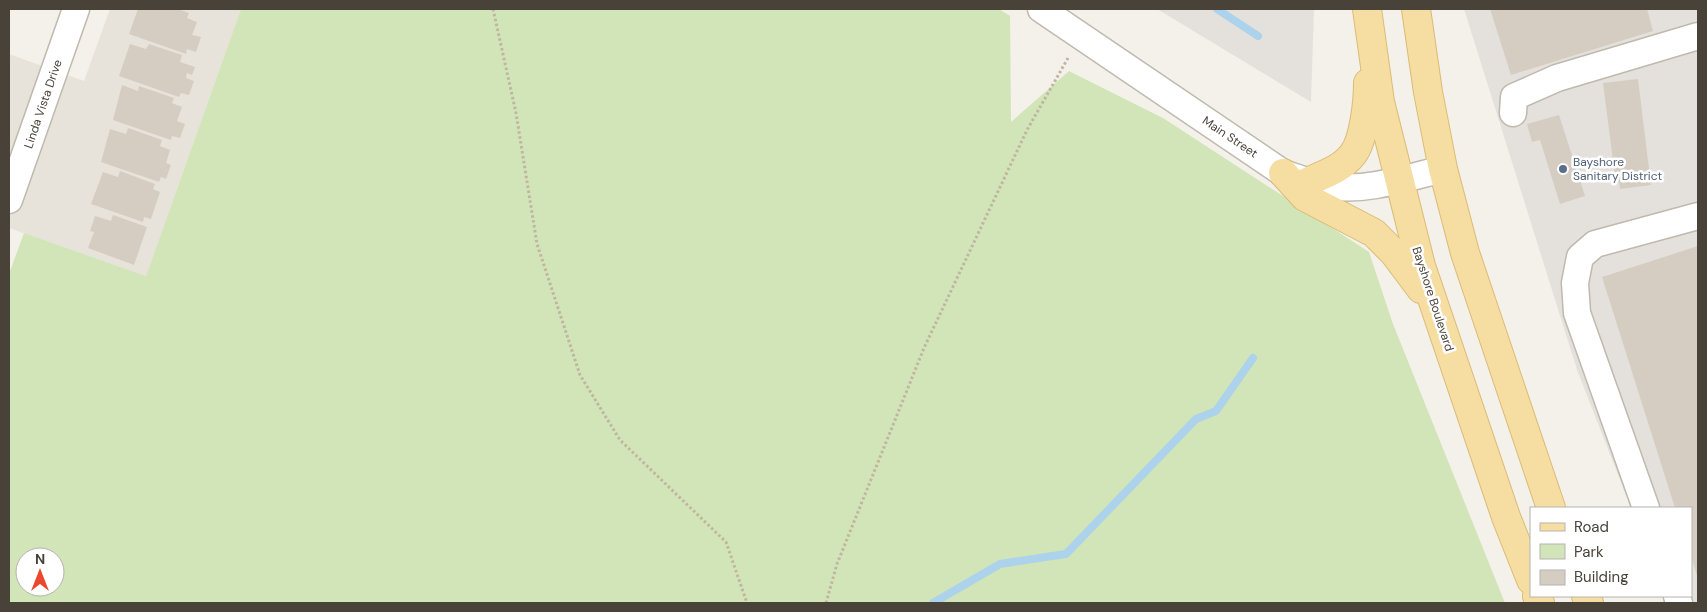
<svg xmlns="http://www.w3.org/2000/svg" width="1707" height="612" font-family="'DM Sans',sans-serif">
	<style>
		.residential { fill: #e8e3da }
		.industrial { fill: #e4e1dc }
		.green { fill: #d1e5b8; fill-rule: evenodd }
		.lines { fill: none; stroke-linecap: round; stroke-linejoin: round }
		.stream { stroke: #add2eb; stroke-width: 8 }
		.building { fill: #d5cdc1 }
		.minor-casing { stroke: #bfb9ae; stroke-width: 29 }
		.major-casing { stroke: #dabb73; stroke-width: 30 }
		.path { stroke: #c0b5a1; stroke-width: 3; stroke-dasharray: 2.5 2.5; stroke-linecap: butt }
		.minor { stroke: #fff; stroke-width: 26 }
		.major { stroke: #f6dea2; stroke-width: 28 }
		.service-dot { fill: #5c6f8a; stroke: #fff; stroke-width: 2 }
		.labels { text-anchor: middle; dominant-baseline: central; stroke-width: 5; stroke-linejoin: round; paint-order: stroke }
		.street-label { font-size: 12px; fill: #484239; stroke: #fff }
		.service-label { font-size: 12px; fill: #4e5e75; stroke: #fff; text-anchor: start }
	</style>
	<rect width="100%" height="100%" fill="#f4f1eb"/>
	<!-- residential -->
	<path class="residential" d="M110,9H241L146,276L9,228V54L84,81Z"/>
	<!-- industrial -->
	<g class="industrial">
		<path d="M1157,9H1314L1311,102Z"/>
		<path d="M1464,9H1698V603H1668L1665,596H1691V508H1631L1577,370Z"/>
	</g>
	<!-- green -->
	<path class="green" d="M241,9H999L1010,16L1011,122L1069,71L1163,118L1369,252L1393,324L1505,603H9V274L24,233L146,276ZM25,557H55V587H25Z"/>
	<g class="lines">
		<!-- stream -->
		<g class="stream">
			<path d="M1217,9L1258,36"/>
			<path d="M933,603L1000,564L1066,554L1196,419L1216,411L1253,358"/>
		</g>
	</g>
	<!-- building -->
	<g class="building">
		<path d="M138,9H178L189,13L187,18L197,22L192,35L201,37L196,52L187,49L186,54L129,34Z"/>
		<path d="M1490,9H1647L1653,31L1511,75Z"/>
		<path d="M130,44L146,49L149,44L182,55L180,62L195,67L192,75L187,73L186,78L194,81L189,95L181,93L179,97L119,76Z"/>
		<path d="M1638,79L1651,185L1620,189L1618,176H1615L1603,83Z"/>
		<path d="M122,85L138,91L139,86L174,98L172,103L182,107L177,121L185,124L180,138L172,136L171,140L113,120Z"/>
		<path d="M1559,115L1585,196L1560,204L1540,140L1532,142L1527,124Z"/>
		<path d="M128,128L162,140L160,146L170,150L166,163L171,165L166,179L161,177L159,182L101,162L110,129L126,134Z"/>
		<path d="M120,171L155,184L153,189L160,192L151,219L144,217L143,222L91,204L103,172L118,177Z"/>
		<path d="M113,215L147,227L134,265L88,248L94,232L90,231L95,216L111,221Z"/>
		<path d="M1698,246V579L1691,556V508H1675L1602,277Z"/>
	</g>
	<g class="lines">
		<defs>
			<g id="minor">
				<path d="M1041,9L1283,173C1298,178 1313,184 1328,186C1367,192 1406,178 1443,169"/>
				<path d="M1513,113L1514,97L1557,78L1698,36"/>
				<path d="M9,200L76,9"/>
				<path d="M1646,508L1577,313L1575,283L1580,257L1595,244L1698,216"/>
				<path d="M1677,596L1679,603"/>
			</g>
			<g id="major">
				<path d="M1367,9L1380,102L1421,266L1506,517L1531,580"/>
				<path d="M1416,9L1428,92L1443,169L1465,253L1551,508"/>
				<path d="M1283,173L1305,197L1374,233L1394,253L1421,289"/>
				<path d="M1307,182C1323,175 1342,169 1353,154C1364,140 1368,101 1368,83"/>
				<path d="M1537,596L1540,603"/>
				<path d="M1586,596L1589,603"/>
			</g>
		</defs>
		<!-- minor casing -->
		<use href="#minor" class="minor-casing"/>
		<!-- major casing -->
		<use href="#major" class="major-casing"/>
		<!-- path -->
		<g class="path">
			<path d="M493,9L516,113L537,244L580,375L620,440L726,542L747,603"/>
			<path d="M826,603L837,564L924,348L1027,130L1068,58"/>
		</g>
		<!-- minor -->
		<use href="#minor" class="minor"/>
		<!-- major -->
		<use href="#major" class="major"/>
	</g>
	<!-- markers -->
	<circle class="service-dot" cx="1563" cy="169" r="5"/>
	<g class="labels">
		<!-- street labels -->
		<g class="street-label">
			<text transform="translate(43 104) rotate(-71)">Linda Vista Drive</text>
			<text transform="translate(1230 137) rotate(34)">Main Street</text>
			<text transform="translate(1433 299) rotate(72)">Bayshore Boulevard</text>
		</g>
		<!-- service labels -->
		<g class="service-label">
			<text x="1573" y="162">Bayshore<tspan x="1573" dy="14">Sanitary District</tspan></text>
		</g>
	</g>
	<!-- border -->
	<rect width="1707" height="612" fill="none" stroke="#484239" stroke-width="20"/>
	<!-- legend -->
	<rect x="1530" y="507" width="162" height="90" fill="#ffffff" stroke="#b6b3b0"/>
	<rect x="1540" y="523" width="25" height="8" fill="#f6dea2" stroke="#b6b3b0"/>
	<text x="1574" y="532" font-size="15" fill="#484239">Road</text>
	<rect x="1540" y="544" width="25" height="15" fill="#d1e5b8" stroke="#b6b3b0"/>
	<text x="1574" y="557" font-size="15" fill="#484239">Park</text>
	<rect x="1540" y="570" width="25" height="15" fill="#d5cdc1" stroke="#b6b3b0"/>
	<text x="1574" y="582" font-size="15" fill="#484239">Building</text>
	<!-- north arrow -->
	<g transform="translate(40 572)"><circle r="24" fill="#ffffff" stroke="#b6b3b0"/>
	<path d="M0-4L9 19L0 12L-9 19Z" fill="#e8492f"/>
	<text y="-8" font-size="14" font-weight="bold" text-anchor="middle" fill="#484239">N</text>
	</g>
</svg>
